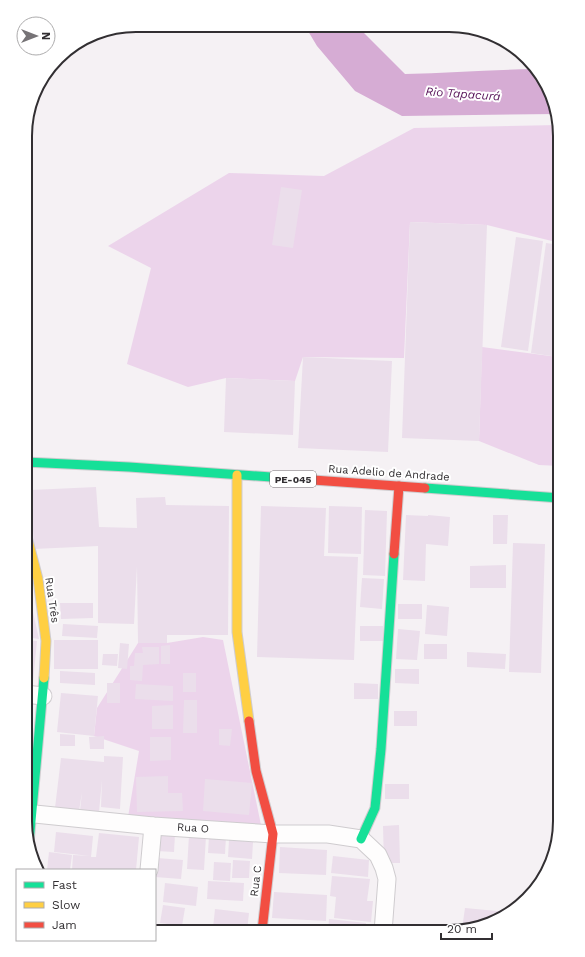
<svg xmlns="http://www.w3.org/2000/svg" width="585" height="957" font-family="'Work Sans',sans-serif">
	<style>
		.green { fill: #ecd4eb }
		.water { fill: #d6acd4 }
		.building { fill: #ebdeeb }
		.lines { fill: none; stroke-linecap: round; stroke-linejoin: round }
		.street-casing { stroke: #cfcccf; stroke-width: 19 }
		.fast-casing { stroke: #cfcccf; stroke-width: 11 }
		.slow-casing { stroke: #cfcccf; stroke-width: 11 }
		.jam-casing { stroke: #cfcccf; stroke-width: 11 }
		.street { stroke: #fefdfd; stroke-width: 17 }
		.fast { stroke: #16e098; stroke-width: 9 }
		.slow { stroke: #ffcf43; stroke-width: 9 }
		.jam { stroke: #f24e42; stroke-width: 9 }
		.labels { text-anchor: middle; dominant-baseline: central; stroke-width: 4; stroke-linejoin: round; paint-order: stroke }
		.shield { fill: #fff; stroke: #706d70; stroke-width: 1 }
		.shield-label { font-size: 10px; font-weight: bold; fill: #322f32 }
		.street-label { font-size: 11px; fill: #322f32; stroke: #fff }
		.water-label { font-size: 12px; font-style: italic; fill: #561157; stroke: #fff }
		.rim { fill: none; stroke: #322f32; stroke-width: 2 }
	</style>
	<rect width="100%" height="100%" fill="#f5f1f4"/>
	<!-- green -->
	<g class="green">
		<path d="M558,125L560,136V243L487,225L410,222L404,358L303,357L295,381L226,378L188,387L127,364L151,268L108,246L229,173L324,176L414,128Z"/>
		<path d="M560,344V466L539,465L479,441L482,347L558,357Z"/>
		<path d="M203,637L223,640L261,825L128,817L139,751L94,736L97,708L138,643H167Z"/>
	</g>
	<!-- water -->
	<path class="water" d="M305,26H357L405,74C448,73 491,70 534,69L552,94L556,114L402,116L355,91L317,46Z"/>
	<!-- building -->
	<g class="building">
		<path d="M281,187L302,190L293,248L272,245Z"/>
		<path d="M410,222L487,225L479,441L402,438Z"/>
		<path d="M516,237L543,241L528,351L501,347Z"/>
		<path d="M546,243L560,245V344L558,357L531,353Z"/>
		<path d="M303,357L392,361L388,452L298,448Z"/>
		<path d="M226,378L295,381L293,435L224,432Z"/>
		<path d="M96,487L99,527L137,528L136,498L165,497L166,505L229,506L228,635H167V643H138L137,566L134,624L98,623V546L34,549L31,490Z"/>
		<path d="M261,506L326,508L324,556L358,557L354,660L257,657Z"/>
		<path d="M329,506L362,507L361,554L328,553Z"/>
		<path d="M365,510L387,511L385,576L363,575Z"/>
		<path d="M406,515L428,516V527V515L450,517L448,546L426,544L425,581L403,580Z"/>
		<path d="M493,515H508L507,544H493Z"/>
		<path d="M513,543L545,544L541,673L509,672Z"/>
		<path d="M506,565V588H470V566Z"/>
		<path d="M362,578L384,579L382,609L360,607Z"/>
		<path d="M25,585H27L39,639L25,637Z"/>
		<path d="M60,603H93V618L61,619Z"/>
		<rect x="398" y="604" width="24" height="15"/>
		<path d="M427,605L449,607L447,636L425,634Z"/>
		<path d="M63,624L98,626L97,638L62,636Z"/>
		<rect x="360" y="626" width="23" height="15"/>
		<path d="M398,629L420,631L417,660L396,659Z"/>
		<path d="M25,640L37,641L32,692L25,691Z"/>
		<rect x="54" y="640" width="44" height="29"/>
		<path d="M120,643L129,644L127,669L118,668Z"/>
		<rect x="424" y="644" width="23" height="15"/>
		<path d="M170,645V664H161V646Z"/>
		<path d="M142,647H159V664L143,665L142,681L130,680V666H134L135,653H143Z"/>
		<path d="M467,652L506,654L505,669L467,667Z"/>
		<path d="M103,654H118L117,666L102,665Z"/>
		<path d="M395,669H419V684L395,683Z"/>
		<path d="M60,671L95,673V685L60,683Z"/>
		<rect x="183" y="673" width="13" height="19"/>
		<rect x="107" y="683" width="13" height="20"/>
		<path d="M354,683L378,684V699H354Z"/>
		<path d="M136,684L173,686V701L135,699Z"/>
		<path d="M61,693L98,696L94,736L57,732Z"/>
		<path d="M184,700H197V733H183Z"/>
		<path d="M25,702H32L29,753H25Z"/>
		<path d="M173,705V729H152V706Z"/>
		<rect x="394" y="711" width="23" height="15"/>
		<path d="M219,729H232L230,746L219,745Z"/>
		<path d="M60,734L75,735V746H60Z"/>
		<path d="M104,736V749H90L89,737Z"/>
		<path d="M150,737H171V760L150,761Z"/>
		<path d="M104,756L123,757L120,809L101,807L102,780L99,812L80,811L82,792L79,811L55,808L61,758L104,762Z"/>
		<path d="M168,776V793H182L183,811L137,812L136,777Z"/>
		<path d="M205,779L252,783L249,815L203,811Z"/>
		<rect x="385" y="784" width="24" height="15"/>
		<path d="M399,825L400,863H384L383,826Z"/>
		<path d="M56,832L93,836L91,857H96L95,865L99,833L139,837L136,870H72L73,855L90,856L54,852Z"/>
		<path d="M158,833L175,834L174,852L157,851Z"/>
		<path d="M189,835L206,836L204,870L187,869Z"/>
		<path d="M209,836H226L225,854L208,853Z"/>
		<path d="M229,840L253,842L252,859L228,857Z"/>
		<path d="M280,847L327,850L326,875L279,873Z"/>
		<path d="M49,852L72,855L70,870H47Z"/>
		<path d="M333,856L369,860L368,877L331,873Z"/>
		<path d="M157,858L183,860L181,879L155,877Z"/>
		<path d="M233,860L250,861L249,878H232Z"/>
		<path d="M214,862L231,863L230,881L213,880Z"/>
		<path d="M332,876L370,879L367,901H373L371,922L334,918L336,897L330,896Z"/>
		<path d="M208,881L244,883L243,901L207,899Z"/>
		<path d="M165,883L198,887L196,906L163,902Z"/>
		<path d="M274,892L327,895L326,921L272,918Z"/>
		<path d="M163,905L185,908L182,926L160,923Z"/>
		<path d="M465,908L507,912L491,924L462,929Z"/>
		<path d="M215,909L249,913L247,931L213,928Z"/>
		<path d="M329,919L366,923L365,932H328Z"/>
		<path d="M408,925L424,926V932H407Z"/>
	</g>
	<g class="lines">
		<defs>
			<g id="street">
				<path d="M25,694L43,696"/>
				<path d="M25,813L153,826L273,834H328L361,839L378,855L384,868L387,879L383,932"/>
				<path d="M149,870L153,826"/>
			</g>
			<g id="fast">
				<path d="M25,462L129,467L285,478"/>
				<path d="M425,488L560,498"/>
				<path d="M361,839L375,808L381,749L394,554"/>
				<path d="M29,843L44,678"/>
			</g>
			<g id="slow">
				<path d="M237,475V632L249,721"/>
				<path d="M25,529L38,579L46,641L44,678"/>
			</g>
			<g id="jam">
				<path d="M285,478L425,488"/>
				<path d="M394,554L399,486"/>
				<path d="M249,721L256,771L273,834L262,931"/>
			</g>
		</defs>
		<!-- street casing -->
		<use href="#street" class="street-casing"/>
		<!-- fast casing -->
		<use href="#fast" class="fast-casing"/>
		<!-- slow casing -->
		<use href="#slow" class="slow-casing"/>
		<!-- jam casing -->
		<use href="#jam" class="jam-casing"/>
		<!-- street -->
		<use href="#street" class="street"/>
		<!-- fast -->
		<use href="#fast" class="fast"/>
		<!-- slow -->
		<use href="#slow" class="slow"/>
		<!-- jam -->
		<use href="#jam" class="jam"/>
	</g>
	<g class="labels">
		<!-- shield labels -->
		<rect class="shield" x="270" y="471" width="46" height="16" rx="3"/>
		<g class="shield-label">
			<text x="293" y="479">PE-045</text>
		</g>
		<!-- street labels -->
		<g class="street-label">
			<text transform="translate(389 473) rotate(4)">Rua Adelio de Andrade</text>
			<text transform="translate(52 600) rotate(82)">Rua Três</text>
			<text transform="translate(193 828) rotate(4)">Rua O</text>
			<text transform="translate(256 881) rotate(-83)">Rua C</text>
		</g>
		<!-- water labels -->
		<g class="water-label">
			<text transform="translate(463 94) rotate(4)">Rio Tapacurá</text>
		</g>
	</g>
	<!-- crop -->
	<path d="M0 0H585V957H0ZM136 32H449A104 104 0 0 1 553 136V821A104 104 0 0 1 449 925H136A104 104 0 0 1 32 821V136A104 104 0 0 1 136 32Z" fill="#fff" fill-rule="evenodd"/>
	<path class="rim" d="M136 32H449A104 104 0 0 1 553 136V821A104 104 0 0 1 449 925H136A104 104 0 0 1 32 821V136A104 104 0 0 1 136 32Z"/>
	<!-- legend -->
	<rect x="16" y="869" width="140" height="72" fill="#ffffff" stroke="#adacad"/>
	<rect x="24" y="882" width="20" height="6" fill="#16e098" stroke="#adacad"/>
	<text x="52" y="889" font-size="12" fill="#322f32">Fast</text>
	<rect x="24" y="902" width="20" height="6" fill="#ffcf43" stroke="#adacad"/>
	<text x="52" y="909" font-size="12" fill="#322f32">Slow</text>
	<rect x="24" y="922" width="20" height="6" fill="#f24e42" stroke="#adacad"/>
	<text x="52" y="929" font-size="12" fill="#322f32">Jam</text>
	<!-- north arrow -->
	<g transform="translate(36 36) rotate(90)"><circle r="19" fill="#ffffff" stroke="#adacad"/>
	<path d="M0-3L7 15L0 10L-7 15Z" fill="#767376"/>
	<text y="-6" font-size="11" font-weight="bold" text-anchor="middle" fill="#322f32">N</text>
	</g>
	<!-- scale -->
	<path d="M441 933v6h51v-6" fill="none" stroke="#322f32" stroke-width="2"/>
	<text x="447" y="933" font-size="12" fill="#322f32" stroke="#ffffff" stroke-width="3" paint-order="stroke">20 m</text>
</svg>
